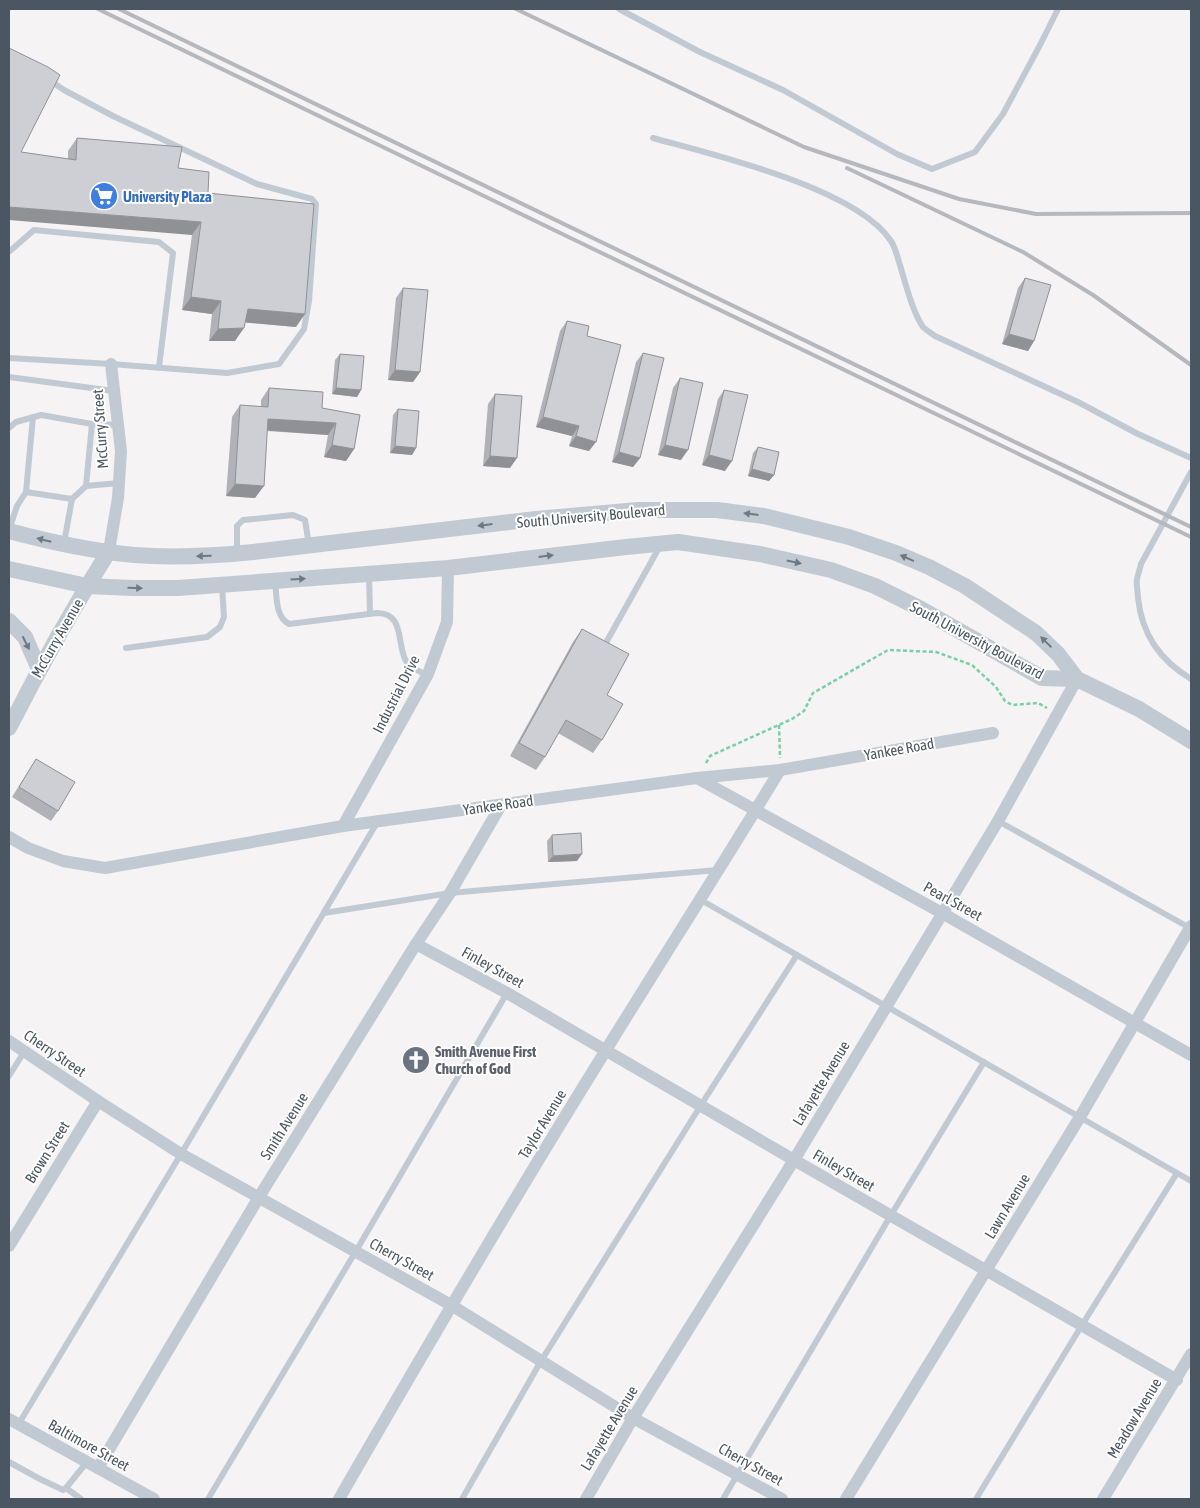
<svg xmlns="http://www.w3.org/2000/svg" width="1200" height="1508" font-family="'Asap Condensed',sans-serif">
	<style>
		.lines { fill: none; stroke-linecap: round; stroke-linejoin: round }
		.path { stroke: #7ad0a6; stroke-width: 2.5; stroke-dasharray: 4 2.5; stroke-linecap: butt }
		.service { stroke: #c1cad2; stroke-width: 6 }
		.minor { stroke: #c1cad2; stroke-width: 12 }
		.tertiary { stroke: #c1cad2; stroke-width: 16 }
		.rail { stroke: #b5b8bd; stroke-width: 4 }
		.wall { fill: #b0b2b7 }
		.shaded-wall { fill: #909195 }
		.building { fill: #cdcfd5; stroke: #909195 }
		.oneway { fill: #6e7983 }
		.labels { text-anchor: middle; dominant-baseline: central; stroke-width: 4; stroke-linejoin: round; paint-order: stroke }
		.shop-label { font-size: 15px; font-weight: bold; fill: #366cbe; stroke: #fff; text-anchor: start }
		.street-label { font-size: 15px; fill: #4a5661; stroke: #fff }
		.worship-label { font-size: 15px; font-weight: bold; fill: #5b616d; stroke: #fff; text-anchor: start }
	</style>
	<rect width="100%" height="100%" fill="#f5f3f3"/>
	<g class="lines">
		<!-- path -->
		<g class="path">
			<path d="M779,725L780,758"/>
			<path d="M706,763L710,756L792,719L804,711L813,693L888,650L936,652L972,665L996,687L1005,701L1012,705L1038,703L1047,708"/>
		</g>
		<!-- service -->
		<g class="service">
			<path d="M619,9L700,52L783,90L897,154L932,169L975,152L1003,114L1040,45L1058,9"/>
			<path d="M653,138C714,155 856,188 891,241C895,247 897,255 899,262C905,281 912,311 923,327C926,330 931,333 935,336L1078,402L1136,433L1191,458"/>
			<path d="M10,251L34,230L159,242L173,253L159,367"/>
			<path d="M9,358L111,364L227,373L279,364L304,329L309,301L316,204L312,199L257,184L113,116L64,90L49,80"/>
			<path d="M9,377L114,391"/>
			<path d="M9,428L16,422L41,415L92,424L118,425"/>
			<path d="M1191,472L1141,564C1140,569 1138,574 1137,579C1136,585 1138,592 1138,598C1142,635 1160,660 1191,679"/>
			<path d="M86,486L92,424"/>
			<path d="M26,492L33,417"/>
			<path d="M9,530L17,506L26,492L72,499"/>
			<path d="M64,543L72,499L86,486L119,483"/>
			<path d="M237,554V526L243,520L293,515L305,520L309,545"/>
			<path d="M369,575L370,613"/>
			<path d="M275,582C277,596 275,617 289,624L377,613C404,613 397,642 405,659C408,667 420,671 427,676"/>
			<path d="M126,648L207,637L220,627L224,617L222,586"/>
			<path d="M603,648L660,546"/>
			<path d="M998,821L1190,928"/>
			<path d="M701,900L1191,1181"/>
			<path d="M324,913L450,893L718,870"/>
			<path d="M9,1076L24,1052"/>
			<path d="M18,1425L181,1154L378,821"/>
			<path d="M9,1462L38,1478L63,1490L66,1488L87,1462"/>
			<path d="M66,1488L81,1499"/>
			<path d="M208,1499L356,1251L507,993"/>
			<path d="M462,1499L541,1361L701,1105L797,955"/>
			<path d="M723,1499L891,1215L984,1062"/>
			<path d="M976,1499L1082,1325L1177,1173"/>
		</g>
		<!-- minor -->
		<g class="minor">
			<path d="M109,551L118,498L121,451L111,364"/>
			<path d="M697,778L942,913L1191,1055"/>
			<path d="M343,826L428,674L447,622L448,568"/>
			<path d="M9,837L28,848L63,861L105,868L343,826L697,778L780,770L993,733"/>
			<path d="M416,944L507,993L794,1160L1177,1380"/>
			<path d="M9,1041L98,1101L181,1154L451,1305L633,1418L782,1499"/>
			<path d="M9,1246L98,1101"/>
			<path d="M9,1419L154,1499"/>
			<path d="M98,1468L259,1197L416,944L450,893L501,805"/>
			<path d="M339,1499C426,1348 514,1198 606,1050C664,956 723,864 780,770"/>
			<path d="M586,1499L633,1418L794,1160L998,821L1077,679"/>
			<path d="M846,1499L1080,1117L1191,926"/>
			<path d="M1103,1499L1191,1354"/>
		</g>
		<!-- tertiary -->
		<g class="tertiary">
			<path d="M9,531C50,542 91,551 134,555C173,558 214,556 253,552L536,519L638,510H717L764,516L849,537L896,553L929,567L965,586L1036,633L1058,654L1077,679"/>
			<path d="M9,569L87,586L132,588H178L448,568L626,547L678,542L760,554L831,570L875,586L921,609L1042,678L1077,679L1139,709L1191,741"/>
			<path d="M9,621L25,637L39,669"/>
			<path d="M9,728C40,667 73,608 109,551"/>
		</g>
		<!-- rail -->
		<g class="rail">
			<path d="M98,9L583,244L1191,537"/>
			<path d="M119,9L1191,527"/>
			<path d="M516,9L804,147L959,199L1036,214L1191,213"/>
			<path d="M847,168L1023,252L1093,295L1191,365"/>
		</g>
	</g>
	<!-- wall -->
	<g class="wall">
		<path d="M77,138L178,168L208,193L296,327L245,322L235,341H209L212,314L182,310L192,235L21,152L68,159V151Z"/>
		<path d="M1025,278L1034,341L1028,351L1002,344L1018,288Z"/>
		<path d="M403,288L420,372L413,382L388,380L396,298Z"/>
		<path d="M567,321L587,336L589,451L569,446L572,436L536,427L560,331Z"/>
		<path d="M643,353L640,458L633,467L612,462L636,362Z"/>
		<path d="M340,354L361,390L357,397L332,394L335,360Z"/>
		<path d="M680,378L681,460L658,455L673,388Z"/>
		<path d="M269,388L322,408L360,415L354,449L346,461L324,457L328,435L267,431L255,498L226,496L232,417L240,405L261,407V400Z"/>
		<path d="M724,390L725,471L702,465L718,399Z"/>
		<path d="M495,394L510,468L483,466L488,404Z"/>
		<path d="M398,409L416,448L412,455L390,453L393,415Z"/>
		<path d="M758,447L774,475L769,481L748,476L753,453Z"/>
		<path d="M582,629L607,695L602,740L593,753L558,733L545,757L536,770L510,756L573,642Z"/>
		<path d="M36,759L58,811L51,821L12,797Z"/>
		<path d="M552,835L577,861L548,862L547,841Z"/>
	</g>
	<!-- shaded-wall -->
	<g class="shaded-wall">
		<path d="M9,207L201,222L192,235L9,220Z"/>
		<path d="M191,297L221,301L212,314L182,310Z"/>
		<path d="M248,309L305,314L296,327L239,322Z"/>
		<path d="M244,328L235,341H209L218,329Z"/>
		<path d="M1009,334L1034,341L1028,351L1002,344Z"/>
		<path d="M395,370L420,372L413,382L388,380Z"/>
		<path d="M336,388L361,390L357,397L332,394Z"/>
		<path d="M543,417L579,426L572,436L536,427Z"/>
		<path d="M268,419L336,423L328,435L260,430Z"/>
		<path d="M576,436L596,442L589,451L569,446Z"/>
		<path d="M332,445L354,449L346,461L324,457Z"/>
		<path d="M665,445L688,450L681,460L658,455Z"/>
		<path d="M395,446L416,448L412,455L390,453Z"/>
		<path d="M619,452L640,458L633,467L612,462Z"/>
		<path d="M709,455L732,461L725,471L702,465Z"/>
		<path d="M490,456L517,458L510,468L483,466Z"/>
		<path d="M752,469L774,475L769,481L748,476Z"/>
		<path d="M235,484L264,486L255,498L226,496Z"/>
		<path d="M582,854L577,861L548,862L553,856Z"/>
	</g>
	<!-- building -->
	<g class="building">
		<path d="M9,48L48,67L60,75L21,152L76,160L77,138L182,147L178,168L209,172L208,193L314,204L305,314L248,309L244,328L218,329L221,301L191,297L201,222L9,207Z"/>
		<path d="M1025,278L1051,285L1034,341L1009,334Z"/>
		<path d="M403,288L428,290L420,372L395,370Z"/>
		<path d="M567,321L589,326L587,336L621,345L596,442L576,436L579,426L543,417Z"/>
		<path d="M643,353L664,358L640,458L619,452Z"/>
		<path d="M340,354L364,356L361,390L336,388Z"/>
		<path d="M680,378L703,383L688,450L665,445Z"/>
		<path d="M269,388L323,392L322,408L360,415L354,449L332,445L336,423L268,419L264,486L235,484L240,405L268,407Z"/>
		<path d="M724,390L748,395L732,461L709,455Z"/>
		<path d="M495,394L522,396L517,458L490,456Z"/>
		<path d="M398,409L419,411L416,448L395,446Z"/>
		<path d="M758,447L779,452L774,475L752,469Z"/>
		<path d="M582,629L629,654L607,695L623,704L602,740L566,720L545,757L519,743Z"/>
		<path d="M36,759L75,782L58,811L19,787Z"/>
		<path d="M581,833L582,854L553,856L552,835Z"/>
	</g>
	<!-- one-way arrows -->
	<defs><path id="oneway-solid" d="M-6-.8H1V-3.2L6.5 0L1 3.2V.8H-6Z" transform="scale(1.25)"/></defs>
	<g class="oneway">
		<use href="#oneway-solid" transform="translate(751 514) rotate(-173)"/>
		<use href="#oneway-solid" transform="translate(485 525) rotate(173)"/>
		<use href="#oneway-solid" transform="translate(44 540) rotate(-166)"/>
		<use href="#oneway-solid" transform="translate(204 556) rotate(179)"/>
		<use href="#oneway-solid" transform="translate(546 556) rotate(-7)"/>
		<use href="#oneway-solid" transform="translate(907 558) rotate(-156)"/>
		<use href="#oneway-solid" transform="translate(794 562) rotate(12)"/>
		<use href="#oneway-solid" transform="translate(298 579) rotate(-4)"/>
		<use href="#oneway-solid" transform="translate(135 588) rotate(1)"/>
		<use href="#oneway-solid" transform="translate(1046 642) rotate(-136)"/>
		<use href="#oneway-solid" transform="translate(26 643) rotate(63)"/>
	</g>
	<!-- icons -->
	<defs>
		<symbol id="supermarket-disc" viewBox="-11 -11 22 22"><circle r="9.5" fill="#3f7fe0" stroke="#fff"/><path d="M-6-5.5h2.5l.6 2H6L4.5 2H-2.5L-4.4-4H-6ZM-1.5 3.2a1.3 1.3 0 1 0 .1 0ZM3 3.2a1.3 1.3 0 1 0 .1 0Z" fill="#fff"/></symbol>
		<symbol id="church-disc" viewBox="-11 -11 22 22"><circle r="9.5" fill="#6b7280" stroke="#fff"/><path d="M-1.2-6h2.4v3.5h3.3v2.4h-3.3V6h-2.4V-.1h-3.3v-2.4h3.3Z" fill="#fff"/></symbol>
	</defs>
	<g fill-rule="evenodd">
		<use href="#supermarket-disc" x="88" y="180" width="32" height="32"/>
		<use href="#church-disc" x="400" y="1044" width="32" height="32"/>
	</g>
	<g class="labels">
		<!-- shop labels -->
		<g class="shop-label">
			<text x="123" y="196">University Plaza</text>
		</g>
		<!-- street labels -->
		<g class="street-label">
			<text transform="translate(100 429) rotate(-94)">McCurry Street</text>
			<text transform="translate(591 516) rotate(-5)">South University Boulevard</text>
			<text transform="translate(57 638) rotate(-60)">McCurry Avenue</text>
			<text transform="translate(977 640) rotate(28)">South University Boulevard</text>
			<text transform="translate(396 694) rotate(-63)">Industrial Drive</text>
			<text transform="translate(899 749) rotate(-10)">Yankee Road</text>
			<text transform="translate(498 805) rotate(-8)">Yankee Road</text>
			<text transform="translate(953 901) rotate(29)">Pearl Street</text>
			<text transform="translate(493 967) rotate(29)">Finley Street</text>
			<text transform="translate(55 1053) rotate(34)">Cherry Street</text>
			<text transform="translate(821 1083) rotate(-59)">Lafayette Avenue</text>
			<text transform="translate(542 1124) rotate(-59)">Taylor Avenue</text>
			<text transform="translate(284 1126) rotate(-58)">Smith Avenue</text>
			<text transform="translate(47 1152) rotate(-58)">Brown Street</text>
			<text transform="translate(844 1170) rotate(30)">Finley Street</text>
			<text transform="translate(1007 1206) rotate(-59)">Lawn Avenue</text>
			<text transform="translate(402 1259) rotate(29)">Cherry Street</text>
			<text transform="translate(1134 1418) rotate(-59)">Meadow Avenue</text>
			<text transform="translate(609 1428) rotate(-59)">Lafayette Avenue</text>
			<text transform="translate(89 1445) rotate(29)">Baltimore Street</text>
			<text transform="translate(751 1464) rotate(29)">Cherry Street</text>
		</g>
		<!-- worship labels -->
		<g class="worship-label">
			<text x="435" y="1051">Smith Avenue First<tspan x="435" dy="17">Church of God</tspan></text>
		</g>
	</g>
	<!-- border -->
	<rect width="1200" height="1508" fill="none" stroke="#4a5661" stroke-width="20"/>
</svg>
